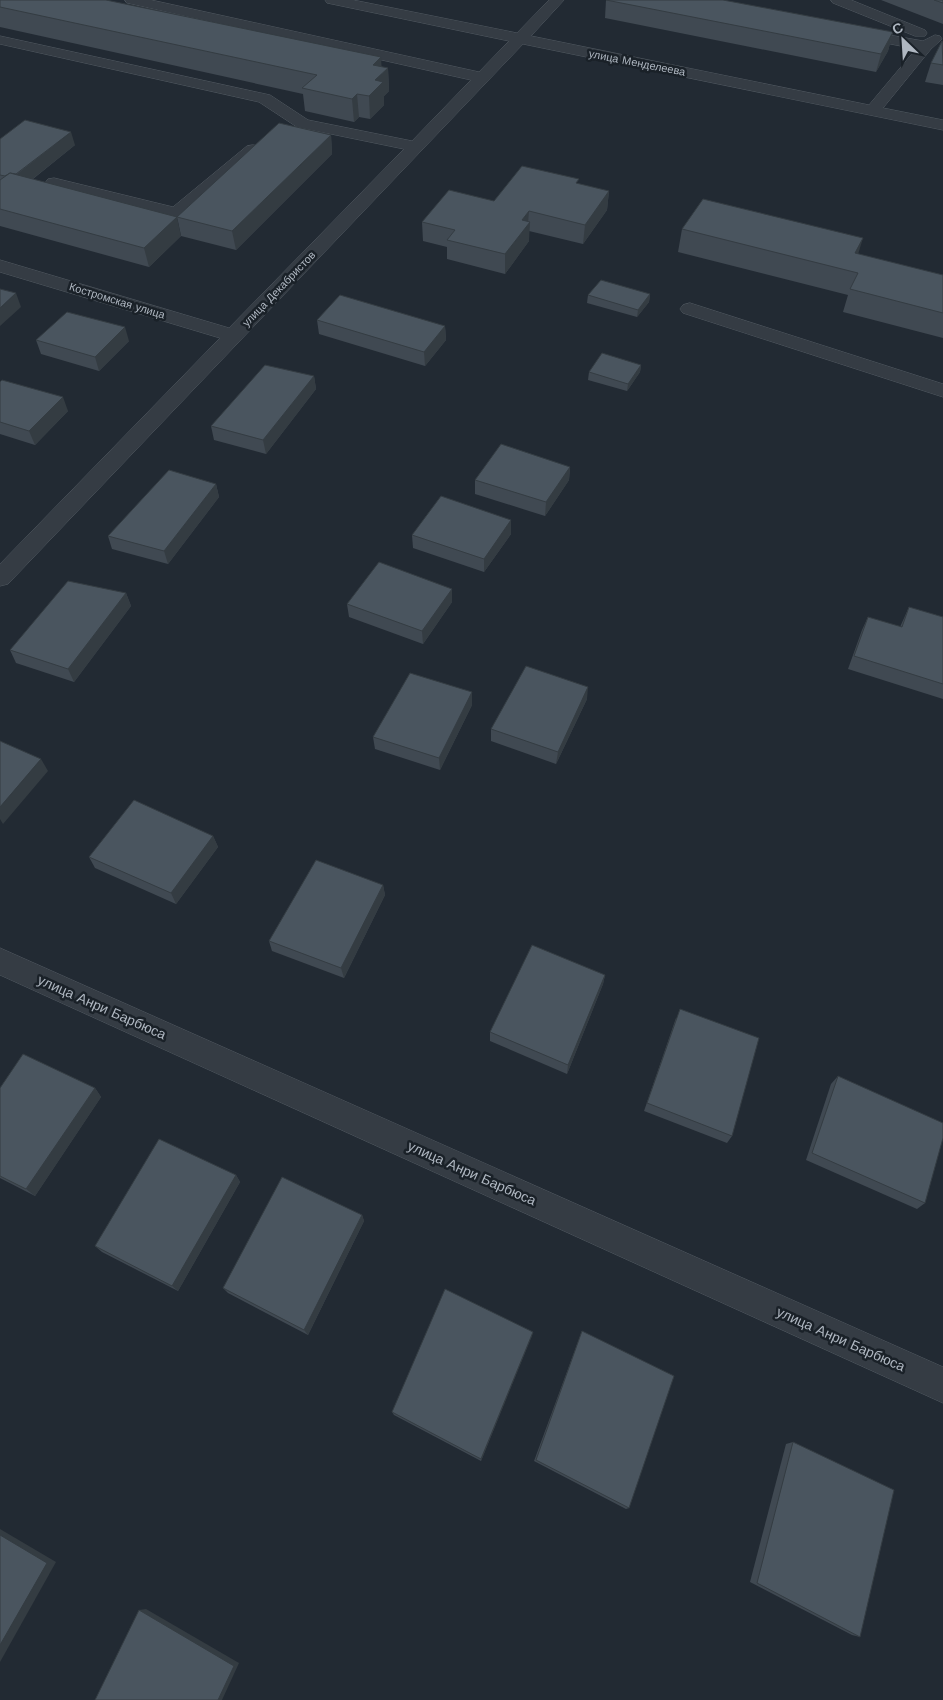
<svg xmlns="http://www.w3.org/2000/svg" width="943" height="1700" font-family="'Work Sans',sans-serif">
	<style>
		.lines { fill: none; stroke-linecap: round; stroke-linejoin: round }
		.minor-casing { stroke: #525a62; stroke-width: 1 }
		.minor { fill: #353c44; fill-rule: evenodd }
		.wall { fill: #404952 }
		.shaded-wall { fill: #343c42 }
		.building { fill: #4a555f; stroke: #343c42 }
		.labels { text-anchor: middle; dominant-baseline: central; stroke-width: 5; stroke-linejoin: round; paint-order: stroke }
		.far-street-label { font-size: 11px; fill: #afb7c1; stroke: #1a2128 }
		.street-label { font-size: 14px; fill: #afb7c1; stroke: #1a2128 }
	</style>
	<rect width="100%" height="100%" fill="#222a33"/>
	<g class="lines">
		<defs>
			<g id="minor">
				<path d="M125,0H151L479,72L509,41L332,4L327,3L325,0H353L517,33L549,0H564L531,36L869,105L916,49L850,36L848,33L850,30L855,29L923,41L935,35L940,36L942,39L931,49L883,108L943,120V130L523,44L8,584L0,586V564L220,338L0,272V260L229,328L404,149L297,127L259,102L0,44V36L270,95L308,120L412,141L471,80L132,4L127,3Z"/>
				<path d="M831,0H851L925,30L927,33L925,36H915L833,3Z"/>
				<path d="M253,145L259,146L261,150L259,154L182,217L176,218L48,187L45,183L48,179L54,178L173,207L247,146Z"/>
				<path d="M690,303L943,384V397L683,313L680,309L683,305Z"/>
				<path d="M0,948L943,1367V1403L0,975Z"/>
			</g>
		</defs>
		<!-- minor casing -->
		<use href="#minor" class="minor-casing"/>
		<!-- minor -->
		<use href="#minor" class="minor"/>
	</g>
	<!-- wall -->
	<g class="wall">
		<path d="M0,0L381,57V67L388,68L389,91L384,96V105L370,119L359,117L354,122L305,111L303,94L0,27Z"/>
		<path d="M606,0L893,32L888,51L876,72L605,18Z"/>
		<path d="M881,0H943V24Z"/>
		<path d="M943,41V85L925,82L931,63Z"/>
		<path d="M331,135L332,154L236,250L181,236L177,217Z"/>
		<path d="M0,139L75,145L33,179L181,236L149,267L0,226Z"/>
		<path d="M579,184L609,191L607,210L583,244L529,231V241L505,274L447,259V247L423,241L422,222L494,201Z"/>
		<path d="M682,229L858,254L943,275V338L843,312L848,295L678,252Z"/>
		<path d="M650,294L649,302L637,317L587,303L588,295Z"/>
		<path d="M317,320L445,326L446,340L425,366L319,334Z"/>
		<path d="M36,340L129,341L99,371L41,354Z"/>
		<path d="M641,365L640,372L627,391L588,380L589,372Z"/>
		<path d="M314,376L316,389L266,454L214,440L211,426Z"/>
		<path d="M0,382L68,411L35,445L0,434Z"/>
		<path d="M570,467L569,480L545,516L475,494V480Z"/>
		<path d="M216,484L219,497L168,564L112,549L108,536Z"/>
		<path d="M511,520V534L484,572L413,548L412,535Z"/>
		<path d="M452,589V602L423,644L349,617L347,604Z"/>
		<path d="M126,593L131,606L74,682L16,663L10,650Z"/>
		<path d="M909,607L943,617V699L848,669L862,630L868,617L900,627Z"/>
		<path d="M587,699L556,764L491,741V729Z"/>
		<path d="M472,705L440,770L375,749L373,737Z"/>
		<path d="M213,836L218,847L176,904L95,868L89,857Z"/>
		<path d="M383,885L385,895L344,978L272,951L269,941Z"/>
		<path d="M605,975L603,984L567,1074L490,1041V1032Z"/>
		<path d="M676,1018L732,1136L727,1143L644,1111Z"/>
		<path d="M838,1076L925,1203L917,1209L806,1160L831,1084Z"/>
		<path d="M0,1088H95L101,1097L35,1196L0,1178Z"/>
		<path d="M236,1175L240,1182L178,1291L102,1252L95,1246Z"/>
		<path d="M362,1215L364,1221L308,1335L228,1293L223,1288Z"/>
		<path d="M582,1331L629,1508L626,1509L534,1461Z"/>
		<path d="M533,1332L481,1461L394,1415L392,1412Z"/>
		<path d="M793,1442L860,1637L852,1635L750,1582L786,1444Z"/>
	</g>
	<!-- shaded-wall -->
	<g class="shaded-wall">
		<path d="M893,32L888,51L876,72L881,54Z"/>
		<path d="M381,57L382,74L388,68L389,91L384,96V105L370,119L369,96L373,65Z"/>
		<path d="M357,94L359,117L354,122L352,99Z"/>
		<path d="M71,132L75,145L16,192L12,178Z"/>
		<path d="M331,135L332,154L236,250L232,231Z"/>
		<path d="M609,191L607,210L583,244L585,225Z"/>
		<path d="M529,211L528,224L530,222L529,241L505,274V254L522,220Z"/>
		<path d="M177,217L181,236L149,267L144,248Z"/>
		<path d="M863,238L856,261L855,253Z"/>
		<path d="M16,293L21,307L0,326V308Z"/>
		<path d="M650,294L649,302L637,317L638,310Z"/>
		<path d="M445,326L446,340L425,366L424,352Z"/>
		<path d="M125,327L129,341L99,371L95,357Z"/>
		<path d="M641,365L640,372L627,391L628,384Z"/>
		<path d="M314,376L316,389L266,454L263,440Z"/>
		<path d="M63,397L68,411L35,445L29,431Z"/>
		<path d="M570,467L569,480L545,516L546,502Z"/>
		<path d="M216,484L219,497L168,564L164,551Z"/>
		<path d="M511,520V534L484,572V559Z"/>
		<path d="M452,589V602L423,644L422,631Z"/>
		<path d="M126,593L131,606L74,682L68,669Z"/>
		<path d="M588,687L587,699L556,764L558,752Z"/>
		<path d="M472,692V705L440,770L439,758Z"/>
		<path d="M41,759L48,771L3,824L0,819V807Z"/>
		<path d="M213,836L218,847L176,904L171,893Z"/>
		<path d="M383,885L385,895L344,978L341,968Z"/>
		<path d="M605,975L603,984L567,1074L568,1065Z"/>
		<path d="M95,1088L101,1097L35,1196L26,1189Z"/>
		<path d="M236,1175L240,1182L178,1291L172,1286Z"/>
		<path d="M362,1215L364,1221L308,1335L304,1330Z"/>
		<path d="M533,1332L532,1336L481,1461V1459Z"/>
		<path d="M0,1529L56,1562L0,1662Z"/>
		<path d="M146,1609L239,1663L222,1700H218L139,1610Z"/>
	</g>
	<!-- building -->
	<g class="building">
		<path d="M0,0H106L381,57L373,65L388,68L375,80L383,82L369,96L357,94L352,99L302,88L317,75L0,7Z"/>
		<path d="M606,0H723L893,32L881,54Z"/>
		<path d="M934,0H943V3Z"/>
		<path d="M942,41L943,65L931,63Z"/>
		<path d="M25,120L71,132L16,174L10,173L5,176L0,175V139Z"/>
		<path d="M279,123L331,135L232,231L177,217Z"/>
		<path d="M522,166L579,179L576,183L609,191L585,225L529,211L522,220L530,222L505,254L447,240L455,230L422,222L449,190L494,201Z"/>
		<path d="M10,173L177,217L144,248L0,209V180Z"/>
		<path d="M703,199L863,238L855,253L943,275V313L850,289L858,273L682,229Z"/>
		<path d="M601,280L650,294L638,310L588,295Z"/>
		<path d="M0,289L16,293L0,308Z"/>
		<path d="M340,295L445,326L424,352L317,320Z"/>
		<path d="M67,312L125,327L95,357L36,340Z"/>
		<path d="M602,353L641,365L628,384L589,372Z"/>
		<path d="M265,365L314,376L263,440L211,426Z"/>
		<path d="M2,380L63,397L29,431L0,422V382Z"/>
		<path d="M501,444L570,467L546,502L475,480Z"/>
		<path d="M169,470L216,484L164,551L108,536Z"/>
		<path d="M441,496L511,520L484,559L412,535Z"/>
		<path d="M379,562L452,589L422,631L347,604Z"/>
		<path d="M68,581L126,593L68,669L10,650Z"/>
		<path d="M909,607L943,617V684L854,656L868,617L902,627Z"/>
		<path d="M526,666L588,687L558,752L491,729Z"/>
		<path d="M410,673L472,692L439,758L373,737Z"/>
		<path d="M0,741L41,759L0,807Z"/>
		<path d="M134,800L213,836L171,893L89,857Z"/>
		<path d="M316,860L383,885L341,968L269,941Z"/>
		<path d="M532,945L605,975L568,1065L490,1032Z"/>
		<path d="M680,1009L759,1038L732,1136L647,1103Z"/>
		<path d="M23,1054L95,1088L26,1189L0,1176V1088Z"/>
		<path d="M838,1076L943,1123V1138L925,1203L812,1153Z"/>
		<path d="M159,1139L236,1175L172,1286L95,1246Z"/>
		<path d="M282,1177L362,1215L304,1330L223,1288Z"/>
		<path d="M445,1289L533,1332L481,1459L392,1412Z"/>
		<path d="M582,1331L674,1376L629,1508L536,1460Z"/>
		<path d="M793,1442L894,1490L860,1637L757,1583Z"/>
		<path d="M0,1535L47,1563L0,1645Z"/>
		<path d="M139,1610L234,1666L218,1700H95Z"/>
	</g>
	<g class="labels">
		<!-- far-street labels -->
		<g class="far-street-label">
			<text transform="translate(637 63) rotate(11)">улица Менделеева</text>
			<text transform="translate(279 289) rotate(-46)">улица Декабристов</text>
			<text transform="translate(117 301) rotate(17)">Костромская улица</text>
		</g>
		<!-- street labels -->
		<g class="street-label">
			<text transform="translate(102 1007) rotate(24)">улица Анри Барбюса</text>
			<text transform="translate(472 1173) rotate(24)">улица Анри Барбюса</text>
			<text transform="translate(841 1339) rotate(24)">улица Анри Барбюса</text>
		</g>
	</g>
	<!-- north arrow -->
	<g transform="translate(903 40) rotate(335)" stroke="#1a2128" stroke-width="4" paint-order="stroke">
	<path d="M0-4L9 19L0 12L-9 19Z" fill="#afb7c1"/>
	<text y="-8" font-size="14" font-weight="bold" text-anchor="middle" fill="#afb7c1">С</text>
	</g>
</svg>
